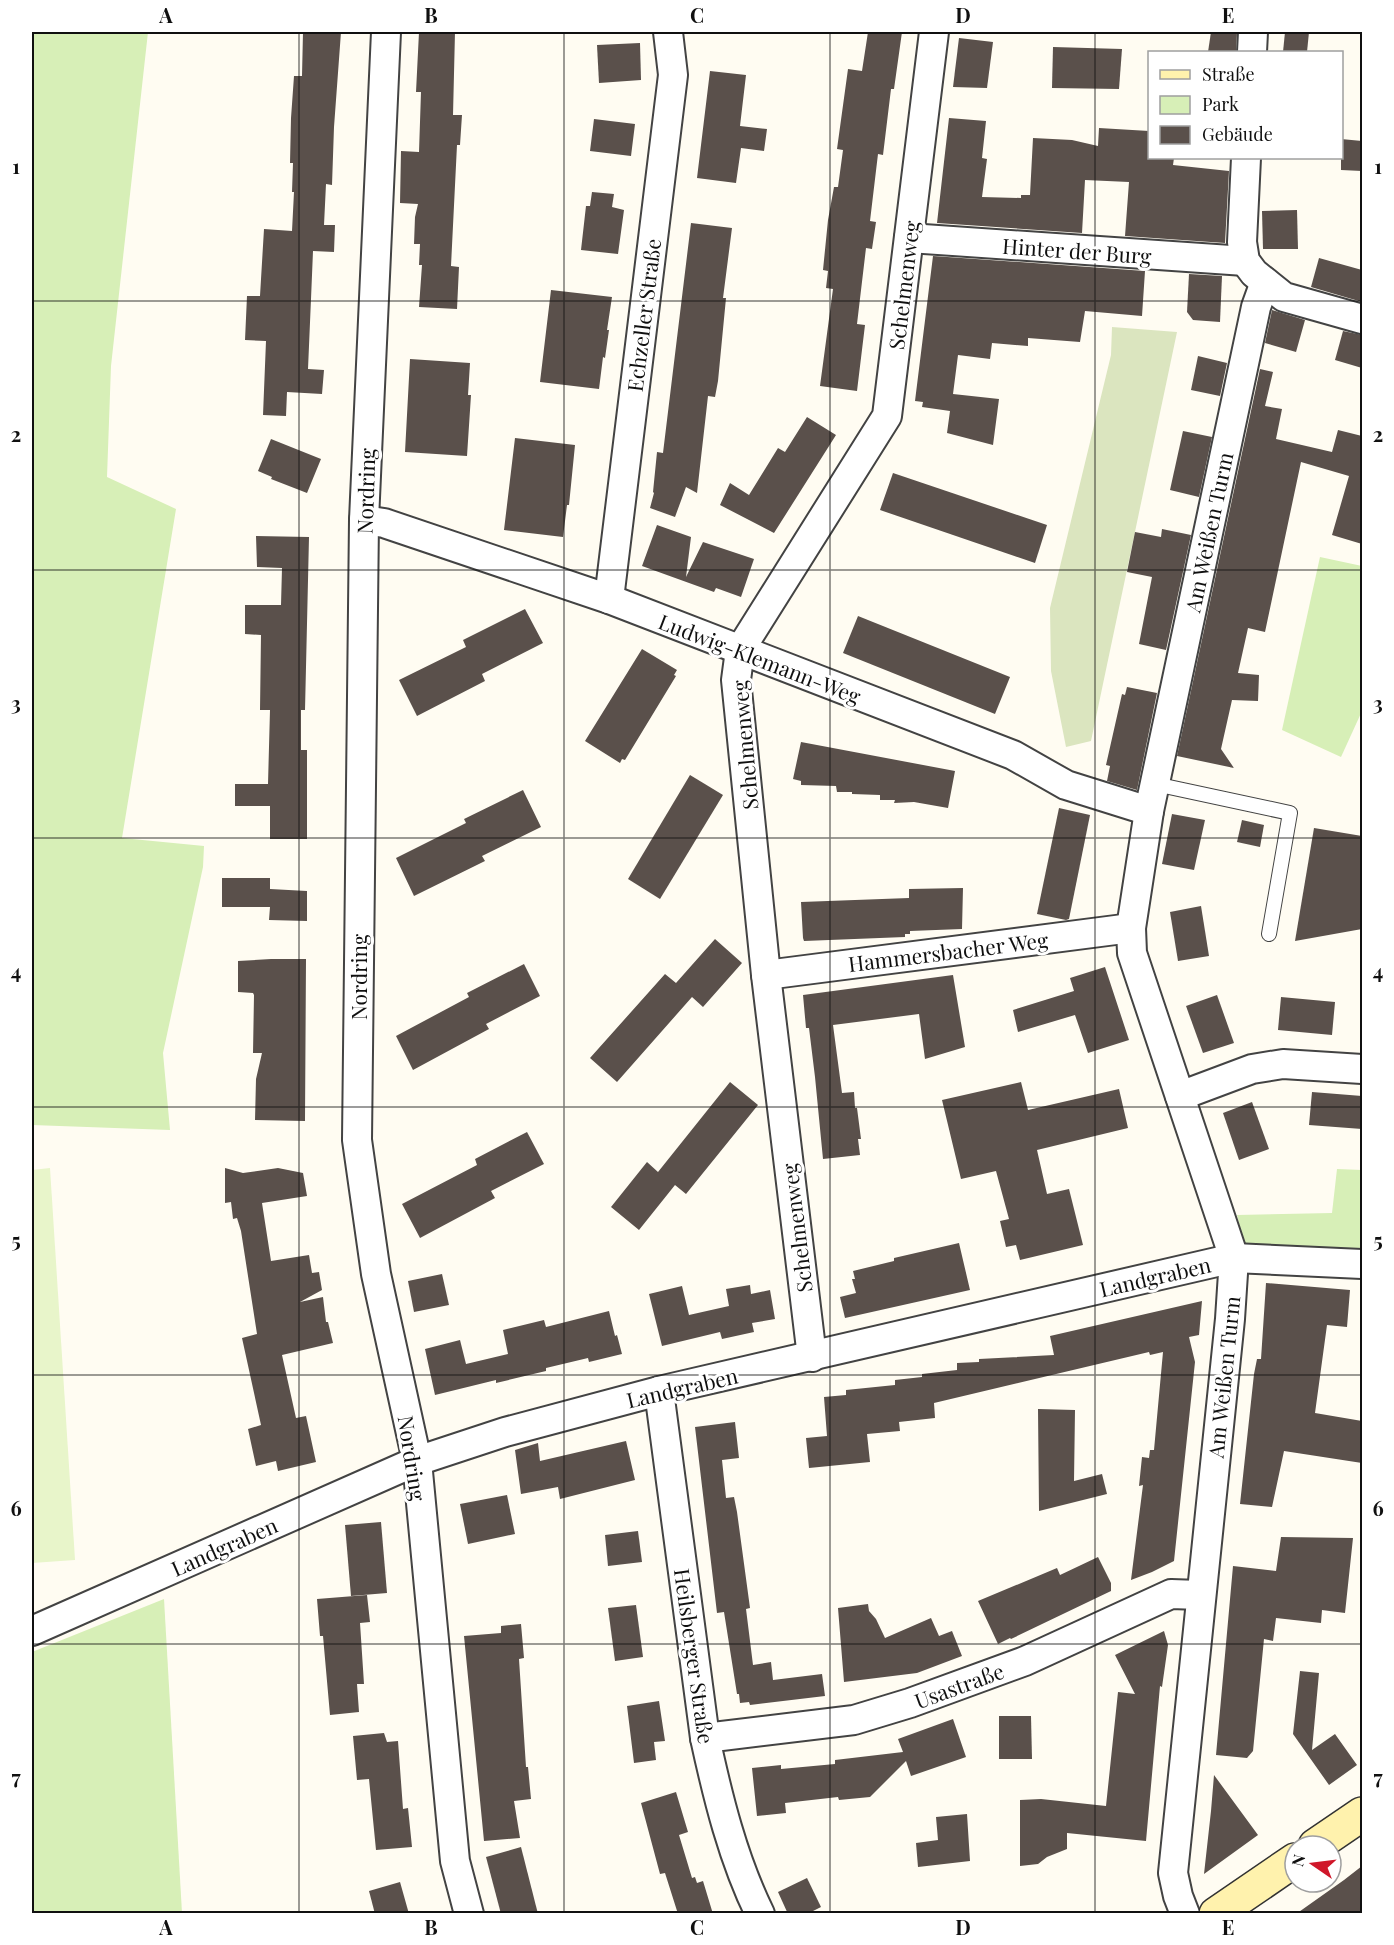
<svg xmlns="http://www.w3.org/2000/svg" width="1394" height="1945" font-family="'Playfair Display',serif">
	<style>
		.green { fill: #d7efb7 }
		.cemetery { fill: #dbe5bf }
		.pitch { fill: #e8f5ca }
		.building { fill: #5a504b }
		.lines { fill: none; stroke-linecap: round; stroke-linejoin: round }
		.service-casing { stroke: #434343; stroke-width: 16 }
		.minor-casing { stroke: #434343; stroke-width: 32 }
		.secondary-casing { stroke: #323232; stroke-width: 36 }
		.service { stroke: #fff; stroke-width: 14 }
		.minor { stroke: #fff; stroke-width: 28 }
		.secondary { stroke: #fff2ad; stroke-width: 33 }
		.grid { fill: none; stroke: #101010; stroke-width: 1.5; stroke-opacity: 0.55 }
		.labels { text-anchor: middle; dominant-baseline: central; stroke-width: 6; stroke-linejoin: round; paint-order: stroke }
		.street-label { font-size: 21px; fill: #101010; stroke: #fff }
		.neatline { fill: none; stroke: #101010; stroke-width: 2 }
		.grid-label { font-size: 20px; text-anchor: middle; font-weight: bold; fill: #101010 }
	</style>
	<rect width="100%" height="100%" fill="#fffcf2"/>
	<!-- green -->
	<g class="green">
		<path d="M32,32H148L111,366L107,477L176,509L122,838L204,846L203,867L163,1053L170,1130L32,1125Z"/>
		<path d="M1320,557L1362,566V711L1341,757L1282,730Z"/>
		<path d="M1337,1169L1362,1170V1249L1244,1244L1237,1215L1332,1213Z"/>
		<path d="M164,1599L182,1913H32V1652Z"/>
	</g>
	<!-- cemetery -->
	<path class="cemetery" d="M1112,327L1177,332L1091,741L1066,747L1051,671L1050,608L1111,355Z"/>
	<!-- pitch -->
	<path class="pitch" d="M50,1168L75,1560L32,1563V1170Z"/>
	<!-- building -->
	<g class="building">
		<path d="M303,32H341L334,127L332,185L326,184L324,225H335L334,252L313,251L311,299L308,369L324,370L322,394L287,392L286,416L263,415L266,341L245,340L247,296H260L264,229L292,231L294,192H292L293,163H290L291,118L294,76H302Z"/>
		<path d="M419,32H455L453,115H462L460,145H457L451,266L459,267L457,309L419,307L422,265H419L420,244H414L415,217L418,204L400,203L401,151L419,152L421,92H416Z"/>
		<path d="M868,32H902L894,89H891L883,155L878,154L870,221L876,222L872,249L866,248L857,324L865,325L857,391L820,386L833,289L826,288L828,271L823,270L828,220L834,187H838L843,150L837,149L848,69L862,71Z"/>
		<path d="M1211,32H1237L1236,52H1208Z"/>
		<path d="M1285,32H1309L1307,52H1283Z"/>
		<path d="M959,38L993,42L987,88L953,87Z"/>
		<path d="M640,43L641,80L599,83L597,45Z"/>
		<path d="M1053,47L1122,49L1119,89L1052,88Z"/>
		<path d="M710,71L746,75L740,126L767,129L764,151L741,148L736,183L697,178Z"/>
		<path d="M949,118L986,121L982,158L987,159L982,197L1021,198V195H1030L1033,138L1072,140L1098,146L1099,128L1149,131V158H1174L1173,165L1229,171L1225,243L1125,236L1129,182L1085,180L1082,233L937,223Z"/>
		<path d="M594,119L635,124L631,156L590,151Z"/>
		<path d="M1341,139L1362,141V171L1341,170Z"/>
		<path d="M592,192L614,194L612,207L624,210L618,254L581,250L586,206H590Z"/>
		<path d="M1297,210L1298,249H1263L1262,211Z"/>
		<path d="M691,223L732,228L723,298H726L718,381L715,397L708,396L697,493L686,487L675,517L650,508L654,493L653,492L657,452L663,453Z"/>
		<path d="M933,256L1145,271L1142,316L1085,311L1080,342L1028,338V346L992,343L990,359L958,355L953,394L999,399L993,445L947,433L950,411L922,407L923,402L915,401Z"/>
		<path d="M1319,258L1362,270V302L1311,287Z"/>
		<path d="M1189,274L1222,276L1220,322L1193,320L1187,312Z"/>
		<path d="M551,290L612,297L607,330H609L605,358L603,357L599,389L540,382Z"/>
		<path d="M1272,310L1305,320L1296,352L1265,343Z"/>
		<path d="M1343,331L1362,335V368L1335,360Z"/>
		<path d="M1198,356L1227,363L1220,396L1191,390Z"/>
		<path d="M410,359L470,363L468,395H471L467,456L405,452Z"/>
		<path d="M1260,369L1273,372L1265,406L1282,409L1276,439L1332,452L1338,430L1362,436V544L1332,535L1349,476L1301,462L1265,632L1248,628L1238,673L1259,675L1258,701L1232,700L1221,749L1234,768L1177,756Z"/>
		<path d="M807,417L836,435L774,533L720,505L730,483L749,495L778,448L785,452Z"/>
		<path d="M1183,431L1212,437L1199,497L1170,490Z"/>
		<path d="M515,438L575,445L569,505H567L563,537L504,530Z"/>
		<path d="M271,439L321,459L307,493L271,479L272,477L258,471Z"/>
		<path d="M893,473L1047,525L1035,563L880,510Z"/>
		<path d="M657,525L691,537L686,577L703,542L754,559L741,597L716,588L714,592L642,566Z"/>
		<path d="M1162,529L1191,535L1166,650L1139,644L1152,577L1127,572L1135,532L1161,537Z"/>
		<path d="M256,536L309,537L305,710H301V750H307V839H270V806H235V784H268L270,710H260L261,635L245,634V605H281L282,568L257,567Z"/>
		<path d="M525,609L543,643L482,674L485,681L417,716L399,680L466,647L463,640Z"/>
		<path d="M858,616L1010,677L995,714L843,653Z"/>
		<path d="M642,649L677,670L674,675L676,676L625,760L622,759L620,763L585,741Z"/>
		<path d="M1127,687L1157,693L1137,790L1107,781L1110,766L1106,765L1122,694L1125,695Z"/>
		<path d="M801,742L955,771L948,808L914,802L894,803L895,800H880V795L852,794V792H837L836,786L801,785V781L793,779Z"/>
		<path d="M690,775L723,795L660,899L628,879Z"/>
		<path d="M523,790L541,827L482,856L485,861L414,896L396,858L466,823L464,819Z"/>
		<path d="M1059,808L1090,815L1069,919L1066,920L1037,914Z"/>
		<path d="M1172,814L1205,820L1194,870L1162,864Z"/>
		<path d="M1242,820L1264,825L1260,847L1237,842Z"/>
		<path d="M1314,828L1362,836V929L1295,941Z"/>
		<path d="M222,878H270V899V889L307,891V921L269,920L270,907H222Z"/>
		<path d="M963,888L962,929L910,931V934H905V937L804,941L803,938L801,902L909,898V889Z"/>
		<path d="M1201,906L1209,956L1178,961L1170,912Z"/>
		<path d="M715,939L742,963L703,1007L692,997L617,1082L590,1058L665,974L676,983Z"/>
		<path d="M271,959H306L305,1121L255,1120L256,1079L262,1053H253L254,995L253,993L238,992V961Z"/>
		<path d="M524,964L540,996L486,1024L489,1029L413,1070L396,1036L469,997L467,993Z"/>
		<path d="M1105,967L1129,1040L1088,1053L1075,1015L1018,1032L1013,1010L1074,991L1070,978Z"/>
		<path d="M953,975L965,1047L925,1059L919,1014L833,1025L842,1093L854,1092L855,1108H857L861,1139H858L860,1155L823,1159L815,1077L809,1028H806L803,995Z"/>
		<path d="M1217,995L1234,1043L1203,1053L1186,1006Z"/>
		<path d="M1281,997L1335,1002L1332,1035L1278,1030Z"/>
		<path d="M730,1082L758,1105L686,1194L675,1185L639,1230L611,1207L647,1162L658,1172Z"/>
		<path d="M1021,1082L1028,1110L1119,1089L1128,1128L1037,1150L1047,1194L1069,1189L1083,1245L1020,1260L1016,1245L1006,1247L1000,1221L1009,1219L996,1171L961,1179L942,1100Z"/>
		<path d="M1312,1092L1362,1096V1129L1309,1125Z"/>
		<path d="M1252,1102L1269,1149L1239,1160L1223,1113Z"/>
		<path d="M527,1132L544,1164L491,1191L495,1198L420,1238L402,1204L477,1165L475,1159Z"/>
		<path d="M225,1168L243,1173L278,1168L303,1173L307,1196L262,1203L271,1261L309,1255L312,1273L319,1272L322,1290L300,1302L323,1297L326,1322H328L333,1343L282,1355L296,1418L306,1416L316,1462L278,1471L276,1461L256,1466L248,1429L261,1425L242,1338L257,1334L241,1231L237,1218L233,1219L231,1202L225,1203Z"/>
		<path d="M959,1243L970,1290L845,1318L840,1297L856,1293L852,1279H855L853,1271L894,1261V1258Z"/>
		<path d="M442,1274L449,1305L414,1312L408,1281Z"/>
		<path d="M1266,1283L1350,1290L1347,1327L1327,1325L1315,1413L1362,1421V1463L1284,1451L1272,1507L1240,1504L1254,1374L1257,1359H1261Z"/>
		<path d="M750,1285L751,1294L770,1290L775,1319L752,1323L754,1332L722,1339L720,1332L662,1346L649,1294L682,1286L689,1315L729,1306L726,1289Z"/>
		<path d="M1202,1301L1199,1335L1189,1337L1195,1362L1174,1561L1152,1572L1131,1580L1143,1485L1139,1486L1142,1457L1149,1458L1150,1450H1154L1163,1352L1150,1355L1149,1352L934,1403L935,1418L899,1422L900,1431L867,1434L870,1462L809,1468L806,1438L827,1436L824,1397L846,1395V1390L895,1385V1380L922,1377V1374L957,1370V1363L979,1362V1359L1054,1355L1050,1336Z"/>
		<path d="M609,1311L615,1336L617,1335L622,1354L589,1362L588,1358L546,1368V1371L496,1383V1380L435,1395L425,1349L460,1340L466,1364L508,1354L503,1330L544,1320L546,1327Z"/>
		<path d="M1038,1409L1075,1410L1074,1481L1102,1474L1107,1494L1039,1511Z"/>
		<path d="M735,1422L739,1458L722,1460L726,1498L734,1497L737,1512L750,1608L746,1609L753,1665L771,1662L773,1680L822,1674L825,1696L750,1705L749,1702L740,1703L739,1694H737L724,1612L717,1613L695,1427Z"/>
		<path d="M626,1441L635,1480L560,1499L558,1487L521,1494L515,1450L538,1443L540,1461Z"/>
		<path d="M507,1495L515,1534L468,1544L460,1504Z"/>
		<path d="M381,1522L387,1593L351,1596L345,1525Z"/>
		<path d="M638,1531L642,1562L608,1566L605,1535Z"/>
		<path d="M1281,1537L1353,1538L1345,1613L1322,1610L1321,1623L1276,1618L1273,1641L1264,1639L1253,1751L1247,1758L1216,1755L1233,1566L1276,1571Z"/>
		<path d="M1098,1557L1111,1583V1591L1011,1639L1010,1638L998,1644L978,1601L1057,1568L1060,1575Z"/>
		<path d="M367,1595L370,1622L360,1623L364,1684H357L359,1712L330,1715L323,1636H320L317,1599Z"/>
		<path d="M868,1604L869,1611L876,1619L885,1638L931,1618L939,1636L952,1631L962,1656L917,1673L844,1682L838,1608Z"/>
		<path d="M636,1605L643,1657L615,1661L608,1608Z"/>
		<path d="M521,1624L524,1658L519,1659L526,1767H528L531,1799L514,1801L520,1838L484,1841L464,1636L501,1633V1626Z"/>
		<path d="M1164,1631L1168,1645L1162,1687L1160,1686L1146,1841L1067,1833V1849L1047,1857L1038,1864L1020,1866V1800L1041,1799L1106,1806L1118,1692L1135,1694L1115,1655Z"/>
		<path d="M1300,1671L1319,1673L1312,1750L1335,1734L1357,1765L1329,1785L1293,1734Z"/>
		<path d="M659,1701L665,1741L654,1742L656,1760L634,1763L627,1706Z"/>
		<path d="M999,1716H1031L1032,1759H999Z"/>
		<path d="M953,1719L966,1757L911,1776L906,1761L870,1797L839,1800L838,1797L785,1803L786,1813L757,1816L752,1768L781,1765V1769L835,1764V1760L903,1752L898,1739Z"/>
		<path d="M384,1733L387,1742L398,1741L403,1809L408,1808L412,1847L376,1850L369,1779L357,1780L353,1736Z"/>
		<path d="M1214,1775L1258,1835L1204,1874L1211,1811Z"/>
		<path d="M676,1792L688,1832L679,1835L692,1878L695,1877L697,1883L703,1881L713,1914H678L665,1873L660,1874L641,1803Z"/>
		<path d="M967,1814L970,1861L918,1867L916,1843L938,1840L936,1817Z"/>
		<path d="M521,1847L538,1914H501L486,1857Z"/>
		<path d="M1362,1866V1914H1296L1344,1880Z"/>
		<path d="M807,1878L821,1907L807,1914H788L778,1892Z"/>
		<path d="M400,1882L409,1914H375L369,1891Z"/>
	</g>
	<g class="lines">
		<defs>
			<path id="service" d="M1155,784L1290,813L1269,934"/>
			<g id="minor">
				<path d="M386,32L364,520L357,1140L376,1274L417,1461L455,1861L469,1914"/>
				<path d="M1252,52L1253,32"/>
				<path d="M1246,158L1242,242L1245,261L1254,273L1284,297L1362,319"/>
				<path d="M909,238L1245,261"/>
				<path d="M364,520L384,523L609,599L1013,755L1066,785L1149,811"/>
				<path d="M609,599L673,75L668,32"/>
				<path d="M766,975L1131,928"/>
				<path d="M1180,1096L1252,1069L1283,1064L1362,1069"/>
				<path d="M812,1357L766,975L736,680L740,650L887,416L934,32"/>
				<path d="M659,1391L705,1738C718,1798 733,1859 760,1914"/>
				<path d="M32,1631L417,1461L505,1432L659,1391L1234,1258L1362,1264"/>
				<path d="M705,1738L854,1720L910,1703L1025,1661L1171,1594L1200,1595"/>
				<path d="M1185,1914L1178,1896L1173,1873L1230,1319L1234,1258L1132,953L1131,928L1149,811L1256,307L1265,282"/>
			</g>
			<g id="secondary">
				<path d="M1315,1846L1362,1814"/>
				<path d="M1216,1914L1295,1860"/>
			</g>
		</defs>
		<!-- service casing -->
		<use href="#service" class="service-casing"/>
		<!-- minor casing -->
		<use href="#minor" class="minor-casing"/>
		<!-- secondary casing -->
		<use href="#secondary" class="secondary-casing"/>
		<!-- service -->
		<use href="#service" class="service"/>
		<!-- minor -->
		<use href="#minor" class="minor"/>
		<!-- secondary -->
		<use href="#secondary" class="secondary"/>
	</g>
	<!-- grid -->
	<path class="grid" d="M299,32V1914M564,32V1914M830,32V1914M1095,32V1914M32,301H1362M32,570H1362M32,838H1362M32,1107H1362M32,1375H1362M32,1644H1362"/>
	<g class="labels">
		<!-- street labels -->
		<g class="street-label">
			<text transform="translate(1077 250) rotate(4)">Hinter der Burg</text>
			<text transform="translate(903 285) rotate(-83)">Schelmenweg</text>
			<text transform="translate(643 315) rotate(-83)">Echzeller Straße</text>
			<text transform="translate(365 491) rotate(-88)">Nordring</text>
			<text transform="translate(1208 532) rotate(-78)">Am Weißen Turm</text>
			<text transform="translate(760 658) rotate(21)">Ludwig-Klemann-Weg</text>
			<text transform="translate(744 745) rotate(-95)">Schelmenweg</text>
			<text transform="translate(948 951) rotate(-7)">Hammersbacher Weg</text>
			<text transform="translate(358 977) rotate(-90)">Nordring</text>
			<text transform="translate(796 1228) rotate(-97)">Schelmenweg</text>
			<text transform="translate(1155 1276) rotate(-13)">Landgraben</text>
			<text transform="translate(1223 1377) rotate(-84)">Am Weißen Turm</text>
			<text transform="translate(682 1387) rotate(-13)">Landgraben</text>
			<text transform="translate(413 1458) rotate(81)">Nordring</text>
			<text transform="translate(224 1546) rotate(-24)">Landgraben</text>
			<text transform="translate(695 1656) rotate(82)">Heilsberger Straße</text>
			<text transform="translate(959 1685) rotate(-20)">Usastraße</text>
		</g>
	</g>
	<!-- border -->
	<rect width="1394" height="1945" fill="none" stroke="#ffffff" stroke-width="66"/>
	<!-- legend -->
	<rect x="1148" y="51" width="195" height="108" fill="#ffffff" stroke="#9f9f9f" stroke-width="1.5"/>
	<rect x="1160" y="70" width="30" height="9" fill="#fff2ad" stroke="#9f9f9f" stroke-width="1.5"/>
	<text x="1202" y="81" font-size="18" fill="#101010">Straße</text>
	<rect x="1160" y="96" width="30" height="18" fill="#d7efb7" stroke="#9f9f9f" stroke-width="1.5"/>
	<text x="1202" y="111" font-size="18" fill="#101010">Park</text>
	<rect x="1160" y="126" width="30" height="18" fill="#5a504b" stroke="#9f9f9f" stroke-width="1.5"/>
	<text x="1202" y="141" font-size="18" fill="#101010">Gebäude</text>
	<!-- north arrow -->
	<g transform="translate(1313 1864) rotate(284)"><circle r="28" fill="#ffffff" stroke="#9f9f9f" stroke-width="1.5"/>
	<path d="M0-4.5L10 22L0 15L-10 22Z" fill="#d0172a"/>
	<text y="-9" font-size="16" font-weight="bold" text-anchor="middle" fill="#101010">N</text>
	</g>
	<rect x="33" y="33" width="1328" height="1879" class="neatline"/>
	<g class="grid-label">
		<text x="166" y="23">A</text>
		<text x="431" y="23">B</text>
		<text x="697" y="23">C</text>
		<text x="963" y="23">D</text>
		<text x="1228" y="23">E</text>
		<text x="16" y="174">1</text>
		<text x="1378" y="174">1</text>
		<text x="16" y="442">2</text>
		<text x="1378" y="442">2</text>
		<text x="16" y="711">3</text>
		<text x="1378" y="711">3</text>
		<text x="16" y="979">4</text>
		<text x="1378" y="979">4</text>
		<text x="16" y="1248">5</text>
		<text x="1378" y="1248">5</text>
		<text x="16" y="1516">6</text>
		<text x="1378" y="1516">6</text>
		<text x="16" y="1785">7</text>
		<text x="1378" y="1785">7</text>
		<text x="166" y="1935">A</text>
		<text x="431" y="1935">B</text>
		<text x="697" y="1935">C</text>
		<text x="963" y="1935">D</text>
		<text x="1228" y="1935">E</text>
	</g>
</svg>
